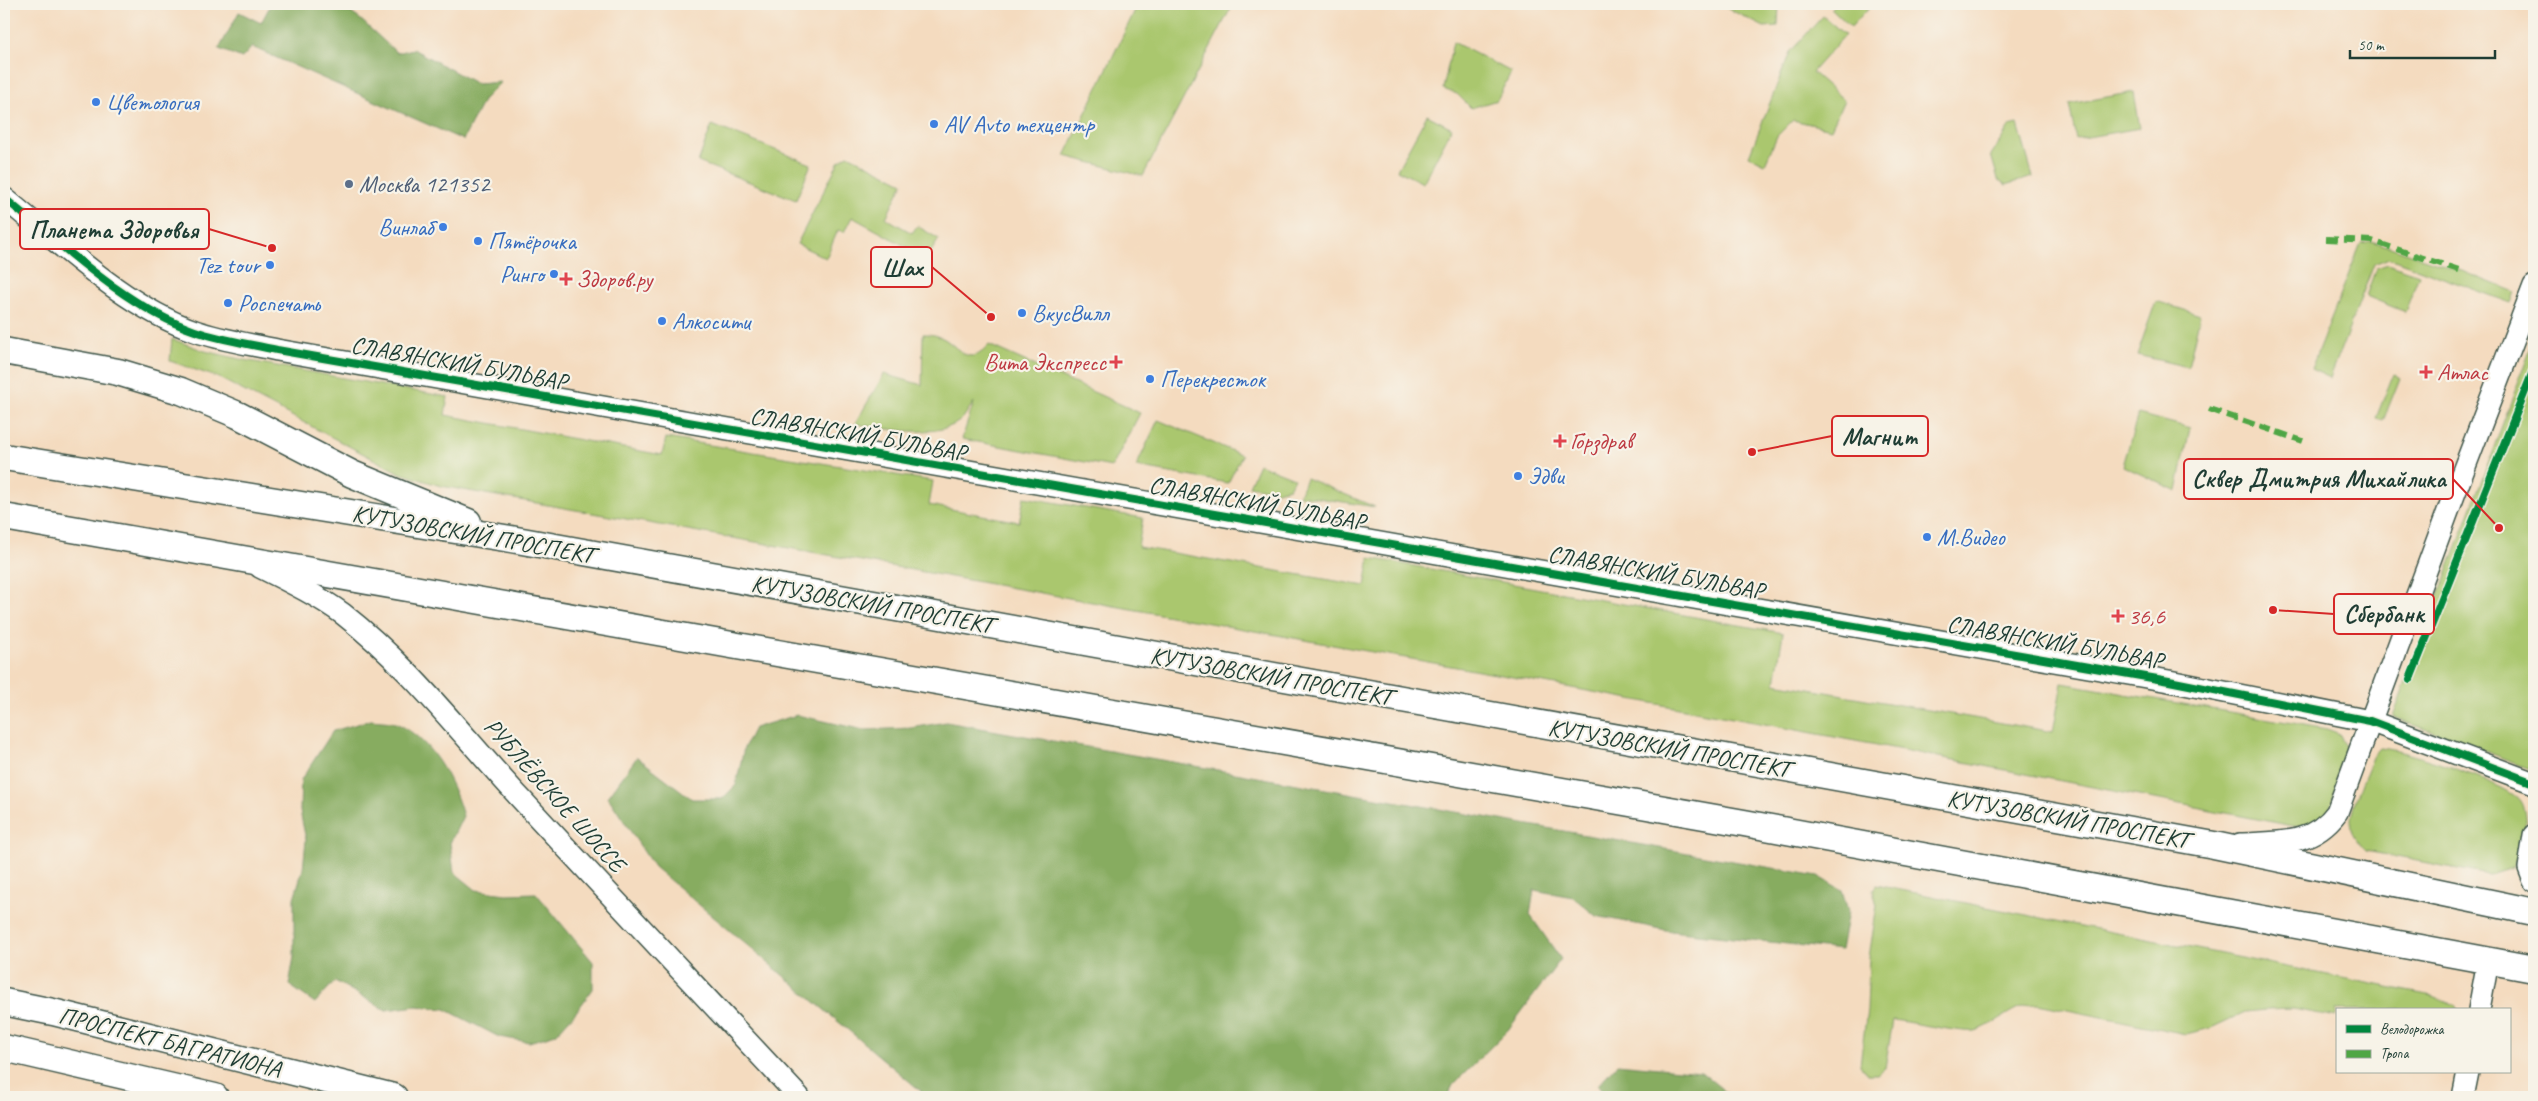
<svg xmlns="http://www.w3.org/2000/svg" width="2538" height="1101" font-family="Caveat,sans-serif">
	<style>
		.green { fill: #aac76e; stroke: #648251 }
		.forest { fill: #87ac61; stroke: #53744a }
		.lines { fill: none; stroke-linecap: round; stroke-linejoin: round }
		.minor-casing { stroke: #3f5549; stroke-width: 24 }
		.major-casing { stroke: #3f5549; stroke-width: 29 }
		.minor { stroke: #fff; stroke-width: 21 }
		.major { stroke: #fff; stroke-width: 26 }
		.quiet { stroke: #4fa644; stroke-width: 6; stroke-dasharray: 12 6; stroke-linecap: butt }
		.cycleway-casing { stroke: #f7f3e8; stroke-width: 11 }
		.cycleway { stroke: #00873e; stroke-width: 8 }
		.shop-dot { fill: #3f7fe0; stroke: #f7f3e8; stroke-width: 2 }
		.service-dot { fill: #5c6f8a; stroke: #f7f3e8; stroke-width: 2 }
		.health-dot { fill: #e0444e; stroke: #f7f3e8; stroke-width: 2 }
		.labels { text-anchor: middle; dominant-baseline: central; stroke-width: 4.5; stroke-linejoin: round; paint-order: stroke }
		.shop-label { font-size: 24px; fill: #366cbe; stroke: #f7f3e8; text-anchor: start }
		.service-label { font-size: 24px; fill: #4e5e75; stroke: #f7f3e8; text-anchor: start }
		.health-label { font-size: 24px; fill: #be3a42; stroke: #f7f3e8; text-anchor: start }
		.street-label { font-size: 24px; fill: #1f3d34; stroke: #f7f3e8 }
		.leader { fill: none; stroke: #d62828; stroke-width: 2 }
		.callout-dot { fill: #d62828; stroke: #f7f3e8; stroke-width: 2 }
		.callout { fill: #f7f3e8; stroke: #d62828; stroke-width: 2 }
		.callout-label { font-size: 25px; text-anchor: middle; font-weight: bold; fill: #1f3d34 }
	</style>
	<rect width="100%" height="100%" fill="#f7f3e8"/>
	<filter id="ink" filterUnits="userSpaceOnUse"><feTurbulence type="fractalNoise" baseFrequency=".02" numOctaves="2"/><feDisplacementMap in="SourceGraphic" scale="10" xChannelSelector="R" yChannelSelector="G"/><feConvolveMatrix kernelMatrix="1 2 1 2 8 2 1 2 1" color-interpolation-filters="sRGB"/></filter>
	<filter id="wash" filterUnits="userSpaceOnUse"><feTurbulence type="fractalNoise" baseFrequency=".0096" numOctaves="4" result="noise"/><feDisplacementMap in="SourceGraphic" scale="20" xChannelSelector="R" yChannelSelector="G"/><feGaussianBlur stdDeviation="1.12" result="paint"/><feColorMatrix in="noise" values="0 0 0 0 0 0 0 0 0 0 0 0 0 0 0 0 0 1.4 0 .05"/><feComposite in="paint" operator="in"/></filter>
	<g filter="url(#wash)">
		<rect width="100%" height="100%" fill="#f4dbbf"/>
		<!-- green -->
		<g class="green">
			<path d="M1138,4H1233L1143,176L1065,156Z"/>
			<path d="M1719,4H1758L1766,7L1768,4H1779L1778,26L1764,27Z"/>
			<path d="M1835,4H1872L1851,27L1831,8Z"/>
			<path d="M1823,16L1845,35L1812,72L1844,100L1831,129L1793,120L1777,136L1765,164L1749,156L1790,52Z"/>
			<path d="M1453,42L1511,72L1497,100L1471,108L1457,94L1443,89Z"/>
			<path d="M2134,92L2140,128L2076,139L2069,104Z"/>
			<path d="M1427,115L1452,128L1423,183L1397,170Z"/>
			<path d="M2018,124L2033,177L2006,185L1998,179L1991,155L2010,126Z"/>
			<path d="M712,125L811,164L796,200L698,162Z"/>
			<path d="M848,155L903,183L886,218L912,233L917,226L939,239L927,258L852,217L844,232L838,230L826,258L797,244L839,161Z"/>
			<path d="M2372,241L2462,271L2515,292L2511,303L2389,258L2374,264L2330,378L2311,369L2361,243Z"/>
			<path d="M2388,264L2419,275L2405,312L2366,296L2376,268Z"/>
			<path d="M2156,301L2200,315L2188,367L2137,355Z"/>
			<path d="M923,334C931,334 938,335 946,340C962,351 970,367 989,345L1140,413L1112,467L962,439L974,402C970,407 967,413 963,418C941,441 883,428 855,424L884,374L922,385Z"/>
			<path d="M172,339L205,351L244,360L448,397L445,415L662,455L666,438L933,481L929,505L1019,522L1024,497L1143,518L1138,547L1365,586L1370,558L1783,633L1775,683L2053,732L2062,683L2327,729L2340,734L2347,749L2328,815L2309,827H2298L1877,745L1518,678L441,486L400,473L219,378L170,361Z"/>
			<path d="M2534,340V766L2533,769L2393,717Z"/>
			<path d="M2393,375L2400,378L2383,421L2376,418Z"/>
			<path d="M2138,414L2190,428L2177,491L2123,466Z"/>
			<path d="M1158,420L1242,455L1228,483L1136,467Z"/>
			<path d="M1259,464L1294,478L1289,488L1277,491L1249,486Z"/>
			<path d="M1306,478L1375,507L1299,495Z"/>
			<path d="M2380,748C2402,749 2510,784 2520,801C2531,819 2523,850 2512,868L2489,875L2366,851C2359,844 2353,838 2351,828C2348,811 2367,773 2373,756Z"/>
			<path d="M1876,885L2432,996L2455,1005L2458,1010H2337V1017L2293,1009L2267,1010L2245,1012L2211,1028L2186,1034L2038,1004C2011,1004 1999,1025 1974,1031C1962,1033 1909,1022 1893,1020L1885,1068L1877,1074H1867L1860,1065L1867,1010L1869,958L1877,905L1873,890Z"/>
		</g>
		<!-- forest -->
		<g class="forest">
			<path d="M271,4H338L360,19L397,53L413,49L477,84L501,82L484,99L463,140L252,47L242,58L219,49L239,12L261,23Z"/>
			<path d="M797,715L864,730L911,728L946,722L1818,876L1842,890L1848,911L1841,950L1671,931L1596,916L1573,897L1534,890L1530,915L1561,959L1508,1030L1453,1085L1447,1097H928L654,867L608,797L637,757L692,799H722L736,785L744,748L754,728Z"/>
			<path d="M371,720C379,721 391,721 398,724C433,741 453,781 463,816L450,843L454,872L476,890L506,894L536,893L593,962V989L576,1012L556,1034L529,1042L499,1037L445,1009L416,1006L386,1010L335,981L315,1003L289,985L294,957V898L303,869L306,840L300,811L301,780L333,731Z"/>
			<path d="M1617,1064L1701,1072L1732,1097H1606L1598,1085Z"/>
		</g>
	</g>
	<g filter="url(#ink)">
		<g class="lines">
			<defs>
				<g id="minor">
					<path d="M4,198C61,244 125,307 195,331C221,340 250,344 277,350L2169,681L2370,721L2534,783"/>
					<path d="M260,567C288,581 317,595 343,614C411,667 464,738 523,801C614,900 707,998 799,1097"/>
					<path d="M2534,835L2529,868L2534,881"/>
					<path d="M2240,844C2278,842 2312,846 2337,812L2454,495L2534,286"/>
					<path d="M2479,1010L2488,961"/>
					<path d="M2463,1097L2468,1072"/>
				</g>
				<g id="major">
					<path d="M4,351L118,372L181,391L238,415L352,474L468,522"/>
					<path d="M4,457L511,539L896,608L2214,845L2534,912"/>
					<path d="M4,517L1744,823L2534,969"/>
					<path d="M4,1002L53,1012L394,1097"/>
					<path d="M4,1048L215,1097"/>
				</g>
			</defs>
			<!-- minor casing -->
			<use href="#minor" class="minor-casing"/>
			<!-- major casing -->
			<use href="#major" class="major-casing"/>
			<!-- minor -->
			<use href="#minor" class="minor"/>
			<!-- major -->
			<use href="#major" class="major"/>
			<!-- quiet -->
			<g class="quiet">
				<path d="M2326,239L2372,241L2462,271"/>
				<path d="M2209,409L2303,441"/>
			</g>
			<defs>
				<g id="cycleway">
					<path d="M4,198C61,244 125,307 195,331C221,340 250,344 277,350L2169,681L2370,721L2534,783"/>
					<path d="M2410,679L2534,369"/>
				</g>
			</defs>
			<!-- cycleway casing -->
			<use href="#cycleway" class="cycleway-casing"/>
			<!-- cycleway -->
			<use href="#cycleway" class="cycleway"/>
		</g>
	</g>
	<!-- markers -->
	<g class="shop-dot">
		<circle cx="96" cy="102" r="5"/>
		<circle cx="934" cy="124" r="5"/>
		<circle cx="443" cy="227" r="5"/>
		<circle cx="478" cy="241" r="5"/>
		<circle cx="270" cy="265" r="5"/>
		<circle cx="554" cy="274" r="5"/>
		<circle cx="228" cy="303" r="5"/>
		<circle cx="1022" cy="313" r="5"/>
		<circle cx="662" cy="321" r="5"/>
		<circle cx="1150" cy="379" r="5"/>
		<circle cx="1518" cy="476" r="5"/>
		<circle cx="1927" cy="537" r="5"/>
	</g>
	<circle class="service-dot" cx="349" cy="184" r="5"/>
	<g class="health-dot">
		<path d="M563.5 271.5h5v5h5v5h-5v5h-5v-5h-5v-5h5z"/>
		<path d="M1113.5 354.5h5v5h5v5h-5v5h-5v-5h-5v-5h5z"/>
		<path d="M2423.5 364.5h5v5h5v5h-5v5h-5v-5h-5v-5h5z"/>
		<path d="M1557.5 433.5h5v5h5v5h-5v5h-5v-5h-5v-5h5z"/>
		<path d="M2115.5 608.5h5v5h5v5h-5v5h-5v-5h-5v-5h5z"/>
	</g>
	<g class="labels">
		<!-- shop labels -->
		<g class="shop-label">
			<text x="106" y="102">Цветология</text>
			<text x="944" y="124">AV Avto техцентр</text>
			<text x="433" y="227" text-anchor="end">Винлаб</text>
			<text x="488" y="241">Пятёрочка</text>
			<text x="260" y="265" text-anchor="end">Tez tour</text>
			<text x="544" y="274" text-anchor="end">Ринго</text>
			<text x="238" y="303">Роспечать</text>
			<text x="1032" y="313">ВкусВилл</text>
			<text x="672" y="321">Алкосити</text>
			<text x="1160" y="379">Перекресток</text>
			<text x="1528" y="476">Эдви</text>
			<text x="1937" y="537">М.Видео</text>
		</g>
		<!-- service labels -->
		<g class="service-label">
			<text x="359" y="184">Москва 121352</text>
		</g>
		<!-- health labels -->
		<g class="health-label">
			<text x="576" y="279">Здоров.ру</text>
			<text x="1106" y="362" text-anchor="end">Вита Экспресс</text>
			<text x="2437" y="372">Атлас</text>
			<text x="1570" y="441">Горздрав</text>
			<text x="2128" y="616">36,6</text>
		</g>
		<!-- street labels -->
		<g class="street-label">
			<text transform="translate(459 363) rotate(10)">СЛАВЯНСКИЙ БУЛЬВАР</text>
			<text transform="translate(858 434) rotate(10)">СЛАВЯНСКИЙ БУЛЬВАР</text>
			<text transform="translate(1257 503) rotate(10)">СЛАВЯНСКИЙ БУЛЬВАР</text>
			<text transform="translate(473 534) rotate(10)">КУТУЗОВСКИЙ ПРОСПЕКТ</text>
			<text transform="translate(1656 572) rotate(10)">СЛАВЯНСКИЙ БУЛЬВАР</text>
			<text transform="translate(872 604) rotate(10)">КУТУЗОВСКИЙ ПРОСПЕКТ</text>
			<text transform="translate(2055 642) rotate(10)">СЛАВЯНСКИЙ БУЛЬВАР</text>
			<text transform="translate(1271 676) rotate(10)">КУТУЗОВСКИЙ ПРОСПЕКТ</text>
			<text transform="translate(1669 748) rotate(10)">КУТУЗОВСКИЙ ПРОСПЕКТ</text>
			<text transform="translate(555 795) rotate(48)">РУБЛЁВСКОЕ ШОССЕ</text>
			<text transform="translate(2068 819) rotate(10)">КУТУЗОВСКИЙ ПРОСПЕКТ</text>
			<text transform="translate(170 1042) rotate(14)">ПРОСПЕКТ БАГРАТИОНА</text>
		</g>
	</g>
	<!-- callouts -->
	<path class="leader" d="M272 248L209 229M991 317L932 267M1752 452L1832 436M2499 528L2453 479M2273 610L2334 614"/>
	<g class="callout-dot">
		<circle cx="272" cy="248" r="5"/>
		<circle cx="991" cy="317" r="5"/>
		<circle cx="1752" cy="452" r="5"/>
		<circle cx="2499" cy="528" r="5"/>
		<circle cx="2273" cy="610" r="5"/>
	</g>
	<g class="callout">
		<rect x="20" y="209" width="189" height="40" rx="5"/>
		<rect x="871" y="247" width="61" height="40" rx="5"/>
		<rect x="1832" y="416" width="96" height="40" rx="5"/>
		<rect x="2184" y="459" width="269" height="40" rx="5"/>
		<rect x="2334" y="594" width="100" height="40" rx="5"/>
	</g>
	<g class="callout-label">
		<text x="114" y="238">Планета Здоровья</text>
		<text x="902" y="276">Шах</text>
		<text x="1880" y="445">Магнит</text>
		<text x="2319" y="487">Сквер Дмитрия Михайлика</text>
		<text x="2384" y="622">Сбербанк</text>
	</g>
	<!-- margin -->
	<rect width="2538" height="1101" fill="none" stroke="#f7f3e8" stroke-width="20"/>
	<!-- legend -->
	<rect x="2336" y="1008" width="175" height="65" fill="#f7f3e8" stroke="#a1aaa0"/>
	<rect x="2346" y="1025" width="25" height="8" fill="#00873e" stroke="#a1aaa0"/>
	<text x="2380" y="1034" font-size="15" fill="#1f3d34">Велодорожка</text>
	<rect x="2346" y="1050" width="25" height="8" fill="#4fa644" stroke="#a1aaa0"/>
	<text x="2380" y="1058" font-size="15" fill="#1f3d34">Тропа</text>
	<!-- scale -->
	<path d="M2350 50v8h145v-8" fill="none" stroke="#1f3d34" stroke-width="2.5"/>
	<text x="2358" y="50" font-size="15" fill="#1f3d34" stroke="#f7f3e8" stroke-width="4" paint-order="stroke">50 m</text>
</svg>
